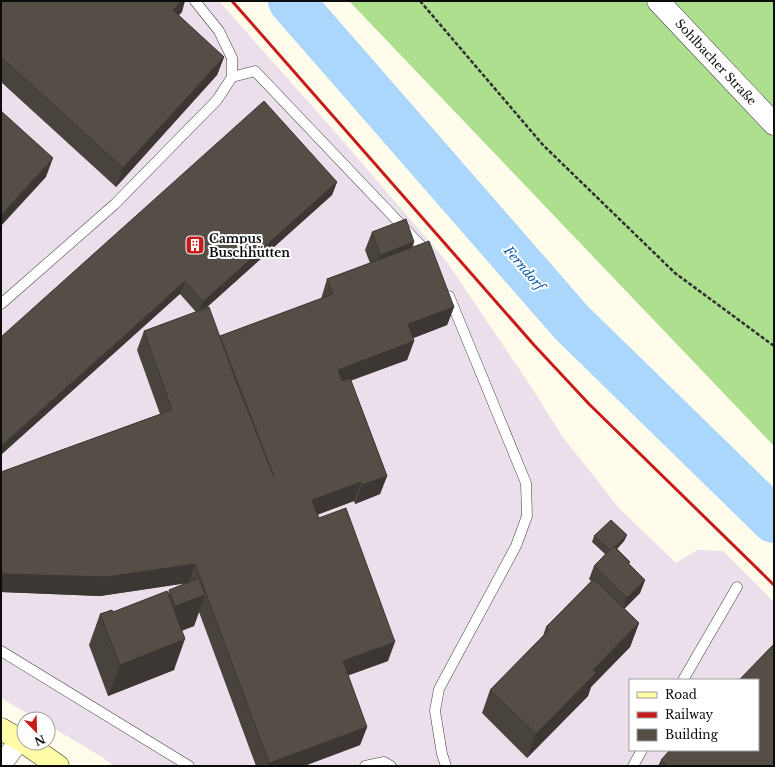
<svg xmlns="http://www.w3.org/2000/svg" width="775" height="767" font-family="'Libre Baskerville',serif">
	<style>
		.industrial { fill: #ebdfec; fill-rule: evenodd }
		.forest { fill: #addf8f }
		.lines { fill: none; stroke-linecap: round; stroke-linejoin: round }
		.river { stroke: #aad7fb; stroke-width: 46 }
		.service-casing { stroke: #3f3f3f; stroke-width: 11 }
		.minor-casing { stroke: #3f3f3f; stroke-width: 21 }
		.tertiary-casing { stroke: #3f3f3f; stroke-width: 23 }
		.secondary-casing { stroke: #2e2e2e; stroke-width: 23 }
		.path { stroke: #2e2e2e; stroke-width: 2.5; stroke-dasharray: 4 2; stroke-linecap: butt }
		.service { stroke: #fff; stroke-width: 10 }
		.minor { stroke: #fff; stroke-width: 20 }
		.tertiary { stroke: #fff; stroke-width: 22 }
		.secondary { stroke: #fffba6; stroke-width: 22 }
		.rail { stroke: #c71c19; stroke-width: 3 }
		.wall { fill: #49433d }
		.shaded-wall { fill: #3c3732 }
		.building { fill: #554e47; stroke: #3c3732 }
		.labels { text-anchor: middle; dominant-baseline: central; stroke-width: 4; stroke-linejoin: round; paint-order: stroke }
		.street-label { font-size: 12px; fill: #0c0c0c; stroke: #fff }
		.poi-label { font-size: 12px; font-weight: bold; fill: #0c0c0c; stroke: #fff; text-anchor: start }
		.water-label { font-size: 13px; font-style: italic; fill: #0b59a7; stroke: #fff }
	</style>
	<rect width="100%" height="100%" fill="#fffceb"/>
	<!-- industrial -->
	<path class="industrial" d="M1,1H219L336,133L447,262L532,388L562,436L619,508L676,563L697,550L723,551L774,602V766H114L102,757L48,725V719H37L1,698ZM630,680H758V750H630Z"/>
	<!-- forest -->
	<path class="forest" d="M349,1H774V446Z"/>
	<g class="lines">
		<!-- river -->
		<path class="river" d="M291,1L572,323L774,520"/>
		<defs>
			<g id="service">
				<path d="M232,77L255,71L428,253"/>
				<path d="M1,304L115,204L217,100L232,77V58L219,31L195,1"/>
				<path d="M1,651L189,766"/>
				<path d="M683,680L737,587"/>
				<path d="M365,766L384,762L391,766"/>
				<path d="M446,766L442,754L435,711L439,689L516,546L527,516L526,483L449,296"/>
				<path d="M633,766L642,750"/>
			</g>
			<path id="minor" d="M1,765L20,740"/>
			<path id="tertiary" d="M658,1L774,124"/>
			<g id="secondary">
				<path d="M1,729L24,742"/>
				<path d="M25,743L58,766"/>
			</g>
		</defs>
		<!-- service casing -->
		<use href="#service" class="service-casing"/>
		<!-- minor casing -->
		<use href="#minor" class="minor-casing"/>
		<!-- tertiary casing -->
		<use href="#tertiary" class="tertiary-casing"/>
		<!-- secondary casing -->
		<use href="#secondary" class="secondary-casing"/>
		<!-- path -->
		<path class="path" d="M420,1L543,145L675,273L774,346"/>
		<!-- service -->
		<use href="#service" class="service"/>
		<!-- minor -->
		<use href="#minor" class="minor"/>
		<!-- tertiary -->
		<use href="#tertiary" class="tertiary"/>
		<!-- secondary -->
		<use href="#secondary" class="secondary"/>
		<!-- rail -->
		<path class="rail" d="M232,1L534,345L589,404L774,585"/>
	</g>
	<!-- wall -->
	<g class="wall">
		<path d="M1,1L182,12L178,15L224,57L217,75L116,187L1,82Z"/>
		<path d="M337,182L332,195L205,309L220,337V336L321,299L327,279L370,263L365,250L372,232L414,242L412,247L454,307L447,325L413,338L414,341L407,360L351,380L387,476L380,494L355,504L354,501L317,515L388,661L348,675L367,727L360,745L304,766H256L199,612L194,626L182,630L174,670L108,696L89,645L100,614L113,612L168,594L169,590L186,583L100,596L1,592V472L160,414L137,350L144,331L196,312L180,294L1,337Z"/>
		<path d="M627,535L624,541L617,549L630,562L629,564L645,580L640,593L624,609L639,623L630,647L591,687L588,696L527,758L482,713L490,690L543,636L546,627L591,581L589,579L594,566L605,554L592,542L594,536Z"/>
		<path d="M661,760L774,766H658Z"/>
	</g>
	<!-- shaded-wall -->
	<g class="shaded-wall">
		<path d="M181,1H185L182,12L166,29L173,10Z"/>
		<path d="M224,57L217,75L116,187L123,168Z"/>
		<path d="M53,158L46,177L1,226V215Z"/>
		<path d="M337,182L332,195L198,315L203,302Z"/>
		<path d="M414,242L407,261L373,274L380,255Z"/>
		<path d="M185,281L180,294L1,455V446Z"/>
		<path d="M454,307L447,325L401,343L408,324Z"/>
		<path d="M414,341L407,360L331,388L338,370Z"/>
		<path d="M387,476L380,494L355,504L362,485Z"/>
		<path d="M361,482L354,501L305,519L312,500Z"/>
		<path d="M627,535L624,541L609,558L611,551Z"/>
		<path d="M195,564L188,583L100,596L1,592V579L3,574Z"/>
		<path d="M645,580L640,593L622,611L627,598Z"/>
		<path d="M205,595L194,626L164,638L175,606Z"/>
		<path d="M639,623L630,647L591,687L588,696L527,758L536,734L593,670Z"/>
		<path d="M185,639L174,670L108,696L120,665Z"/>
		<path d="M395,642L388,661L336,680L343,661Z"/>
		<path d="M367,727L360,745L304,766H268L269,763Z"/>
	</g>
	<!-- building -->
	<g class="building">
		<path d="M1,1H181L173,10L224,57L123,168L1,57Z"/>
		<path d="M264,101L337,182L203,302L185,281L1,446V337Z"/>
		<path d="M1,111L53,158L1,215Z"/>
		<path d="M406,219L414,242L380,255L372,232Z"/>
		<path d="M429,241L454,307L408,324L414,341L338,370L342,381L350,378L387,476L362,485L361,482L312,500L319,518L346,508L395,642L343,661L367,727L269,763L195,564L106,577L3,574L1,567V472L172,410L144,331L209,307L236,381L274,477L220,336L333,294L327,279Z"/>
		<path d="M611,520L627,535L615,547L614,546L610,550L594,536Z"/>
		<path d="M614,546L630,562L628,563L645,580L627,598L594,566Z"/>
		<path d="M199,578L205,595L175,606L169,590Z"/>
		<path d="M594,579L639,623L593,670L596,673L536,734L490,690L549,630L546,627Z"/>
		<path d="M167,591L185,639L120,665L100,614L112,610L113,612Z"/>
		<path d="M774,644V766H667L661,760L670,750H758V680H739Z"/>
	</g>
	<!-- icons -->
	<defs>
		<symbol id="building-square" viewBox="-11 -11 22 22"><rect x="-9" y="-9" width="18" height="18" rx="4" fill="#c71c19" stroke="#fff"/><path d="M-4-6H4V6H1V3H-1V6H-4ZM-2.5-4.3h1.7v1.8h-1.7ZM.8-4.3h1.7v1.8H.8ZM-2.5-1h1.7V.8h-1.7ZM.8-1h1.7V.8H.8Z" fill="#fff"/></symbol>
	</defs>
	<g fill-rule="evenodd">
		<use href="#building-square" x="184" y="234" width="22" height="22"/>
	</g>
	<g class="labels">
		<!-- street labels -->
		<g class="street-label">
			<text transform="translate(716 62) rotate(47)">Sohlbacher Straße</text>
		</g>
		<!-- poi labels -->
		<g class="poi-label">
			<text x="209" y="238">Campus<tspan x="209" dy="14">Buschhütten</tspan></text>
		</g>
		<!-- water labels -->
		<g class="water-label">
			<text transform="translate(524 268) rotate(49)">Ferndorf</text>
		</g>
	</g>
	<!-- border -->
	<rect width="775" height="767" fill="none" stroke="#0c0c0c" stroke-width="4"/>
	<!-- legend -->
	<rect x="629" y="679" width="130" height="72" fill="#ffffff" stroke="#9e9e9e"/>
	<rect x="637" y="692" width="20" height="6" fill="#fffba6" stroke="#9e9e9e"/>
	<text x="665" y="699" font-size="12" fill="#0c0c0c">Road</text>
	<rect x="637" y="712" width="20" height="6" fill="#c71c19" stroke="#9e9e9e"/>
	<text x="665" y="719" font-size="12" fill="#0c0c0c">Railway</text>
	<rect x="637" y="729" width="20" height="12" fill="#554e47" stroke="#9e9e9e"/>
	<text x="665" y="739" font-size="12" fill="#0c0c0c">Building</text>
	<!-- north arrow -->
	<g transform="translate(36 731) rotate(157)"><circle r="19" fill="#ffffff" stroke="#9e9e9e"/>
	<path d="M0-3L7 15L0 10L-7 15Z" fill="#c71c19"/>
	<text y="-6" font-size="11" font-weight="bold" text-anchor="middle" fill="#0c0c0c">N</text>
	</g>
</svg>
